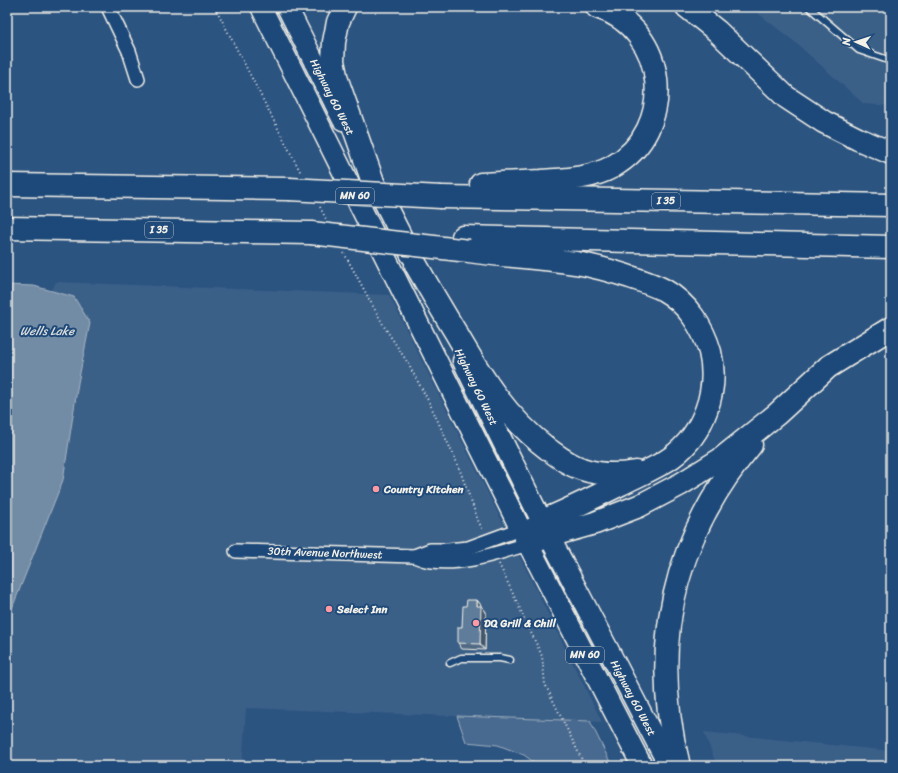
<svg xmlns="http://www.w3.org/2000/svg" width="898" height="773" font-family="Sriracha,sans-serif">
	<style>
		.built { fill: #3b6088 }
		.green { fill: #496b90; stroke: #9eaebc }
		.water { fill: #738ca6; stroke: #a7b4c0 }
		.lines { fill: none; stroke-linecap: round; stroke-linejoin: round }
		.lane-casing { stroke: #f4f1e8; stroke-width: 9 }
		.street-casing { stroke: #f4f1e8; stroke-width: 16 }
		.primary-casing { stroke: #f4f1e8; stroke-width: 23 }
		.highway-casing { stroke: #f4f1e8; stroke-width: 25 }
		.path { stroke: #f4f1e8; stroke-width: 2; stroke-dasharray: 1 3; stroke-linecap: butt }
		.lane { stroke: #1f4a7a; stroke-width: 6 }
		.street { stroke: #1f4a7a; stroke-width: 13 }
		.primary { stroke: #1f4a7a; stroke-width: 20 }
		.highway { stroke: #1f4a7a; stroke-width: 22 }
		.highway-bridge-casing { stroke: #f4f1e8; stroke-width: 25; stroke-linecap: butt }
		.highway-bridge { stroke: #1f4a7a; stroke-width: 22 }
		.wall { fill: #516a84; stroke: #f4f1e8 }
		.shaded-wall { fill: #42566c; stroke: #f4f1e8 }
		.building { fill: #5e7b9a; stroke: #f4f1e8 }
		.poi-dot { fill: #ff9aa2; stroke: #1f4a7a; stroke-width: 1.5 }
		.labels { text-anchor: middle; dominant-baseline: central; stroke-width: 4; stroke-linejoin: round; paint-order: stroke }
		.shield { fill: #1f4a7a; stroke: #b4bfc7; stroke-width: 1 }
		.shield-label { font-size: 10px; font-weight: bold; fill: #f4f1e8 }
		.street-label { font-size: 11px; fill: #f4f1e8; stroke: #1f4a7a }
		.poi-label { font-size: 11px; font-weight: bold; fill: #f4f1e8; stroke: #1f4a7a; text-anchor: start }
		.water-label { font-size: 12px; font-style: italic; fill: #dadddb; stroke: #1f4a7a }
	</style>
	<rect width="100%" height="100%" fill="#2c5481"/>
	<filter id="ink" filterUnits="userSpaceOnUse"><feTurbulence type="fractalNoise" baseFrequency=".025" numOctaves="2"/><feDisplacementMap in="SourceGraphic" scale="8" xChannelSelector="R" yChannelSelector="G"/><feConvolveMatrix kernelMatrix="1 2 1 2 8 2 1 2 1" color-interpolation-filters="sRGB"/></filter>
	<g filter="url(#ink)">
		<!-- built -->
		<g class="built">
			<path d="M750,7H891V106L864,104L795,42Z"/>
			<path d="M56,282L389,295L602,722L246,708L242,766H7V382Z"/>
			<path d="M704,732L891,751V766H717Z"/>
		</g>
		<!-- green -->
		<path class="green" d="M457,716L590,721L612,766H539L524,755L498,745L466,742Z"/>
		<!-- water -->
		<path class="water" d="M7,285L34,286L74,297L90,323L78,383L63,480L7,621Z"/>
		<g class="lines">
			<defs>
				<g id="lane">
					<path d="M809,7L859,50L891,61"/>
					<path d="M450,663L461,658H500L510,660"/>
				</g>
				<g id="street">
					<path d="M108,7L129,51L138,79"/>
					<path d="M236,551L414,556C420,558 426,561 432,561C465,565 497,553 528,544"/>
					<path d="M414,556L430,550H448L468,548L542,521"/>
				</g>
				<g id="primary">
					<path d="M261,7L528,544L642,766"/>
					<path d="M287,7L343,120"/>
					<path d="M373,180L411,255"/>
					<path d="M463,361L549,536L669,766"/>
				</g>
				<g id="highway">
					<path d="M345,7L338,22L334,42L333,61L337,80L372,179"/>
					<path d="M687,7L717,31L786,97L824,122L858,139L891,153"/>
					<path d="M481,184C501,183 521,182 541,181C566,179 590,179 612,167C678,130 669,29 597,7"/>
					<path d="M7,185L289,189"/>
					<path d="M441,197L891,205"/>
					<path d="M7,228L311,233"/>
					<path d="M463,237L891,247"/>
					<path d="M469,251C502,256 535,257 568,262C588,264 608,270 627,276C639,280 652,284 664,290C687,303 703,327 710,352C719,390 704,433 672,457C657,468 638,475 621,484C595,497 569,510 542,521"/>
					<path d="M416,265C429,288 442,310 456,333C482,378 506,417 548,449C559,457 569,465 582,469C599,475 619,475 636,472"/>
					<path d="M528,544L549,536L595,523L639,506L681,484L721,459L777,414L828,367L891,328"/>
					<path d="M679,766C649,648 672,539 751,445"/>
				</g>
			</defs>
			<!-- lane casing -->
			<use href="#lane" class="lane-casing"/>
			<!-- street casing -->
			<use href="#street" class="street-casing"/>
			<!-- primary casing -->
			<use href="#primary" class="primary-casing"/>
			<!-- highway casing -->
			<use href="#highway" class="highway-casing"/>
			<!-- path -->
			<g class="path">
				<path d="M215,7L301,173"/>
				<path d="M320,207L326,219"/>
				<path d="M344,253L385,328L406,360L429,402L458,465L479,523L484,531"/>
				<path d="M499,564L542,656L545,684L585,766"/>
			</g>
			<!-- lane -->
			<use href="#lane" class="lane"/>
			<!-- street -->
			<use href="#street" class="street"/>
			<!-- primary -->
			<use href="#primary" class="primary"/>
			<!-- highway -->
			<use href="#highway" class="highway"/>
			<defs>
				<g id="highway-bridge">
					<path d="M289,189L441,197"/>
					<path d="M311,233L469,251"/>
				</g>
			</defs>
			<!-- highway-bridge casing -->
			<use href="#highway-bridge" class="highway-bridge-casing"/>
			<!-- highway-bridge -->
			<use href="#highway-bridge" class="highway-bridge"/>
		</g>
		<!-- wall -->
		<path class="wall" d="M477,600L486,612L485,650L462,649L458,643L462,627L466,606Z"/>
		<!-- shaded-wall -->
		<path class="shaded-wall" d="M477,600L486,612L485,650L480,644L477,606Z"/>
		<!-- building -->
		<path class="building" d="M467,600H477V606H481L480,644L458,643V627H462L463,606H466Z"/>
	</g>
	<!-- markers -->
	<g class="poi-dot">
		<circle cx="376" cy="489" r="4"/>
		<circle cx="329" cy="609" r="4"/>
		<circle cx="476" cy="623" r="4"/>
	</g>
	<g class="labels">
		<!-- shield labels -->
		<g class="shield">
			<rect x="336" y="188" width="38" height="16" rx="3"/>
			<rect x="652" y="193" width="28" height="16" rx="3"/>
			<rect x="145" y="222" width="28" height="16" rx="3"/>
			<rect x="566" y="647" width="38" height="16" rx="3"/>
		</g>
		<g class="shield-label">
			<text x="355" y="196">MN 60</text>
			<text x="666" y="201">I 35</text>
			<text x="159" y="230">I 35</text>
			<text x="585" y="655">MN 60</text>
		</g>
		<!-- street labels -->
		<g class="street-label">
			<text transform="translate(332 97) rotate(63)">Highway 60 West</text>
			<text transform="translate(476 387) rotate(64)">Highway 60 West</text>
			<text transform="translate(325 553) rotate(2)">30th Avenue Northwest</text>
			<text transform="translate(633 698) rotate(62)">Highway 60 West</text>
		</g>
		<!-- poi labels -->
		<g class="poi-label">
			<text x="384" y="489">Country Kitchen</text>
			<text x="337" y="609">Select Inn</text>
			<text x="484" y="623">DQ Grill &amp; Chill</text>
		</g>
		<!-- water labels -->
		<g class="water-label">
			<text x="47" y="331">Wells Lake</text>
		</g>
	</g>
	<!-- margin -->
	<rect width="898" height="773" fill="none" stroke="#1f4a7a" stroke-width="24"/>
	<rect x="12" y="12" width="874" height="749" fill="none" stroke="#f4f1e8" stroke-width="1.5" filter="url(#ink)"/>
	<!-- north arrow -->
	<g transform="translate(856 42) rotate(273)" stroke="#1f4a7a" stroke-width="3" paint-order="stroke">
	<path d="M0-3L7 15L0 10L-7 15Z" fill="#f4f1e8"/>
	<text y="-6" font-size="11" font-weight="bold" text-anchor="middle" fill="#f4f1e8">N</text>
	</g>
</svg>
